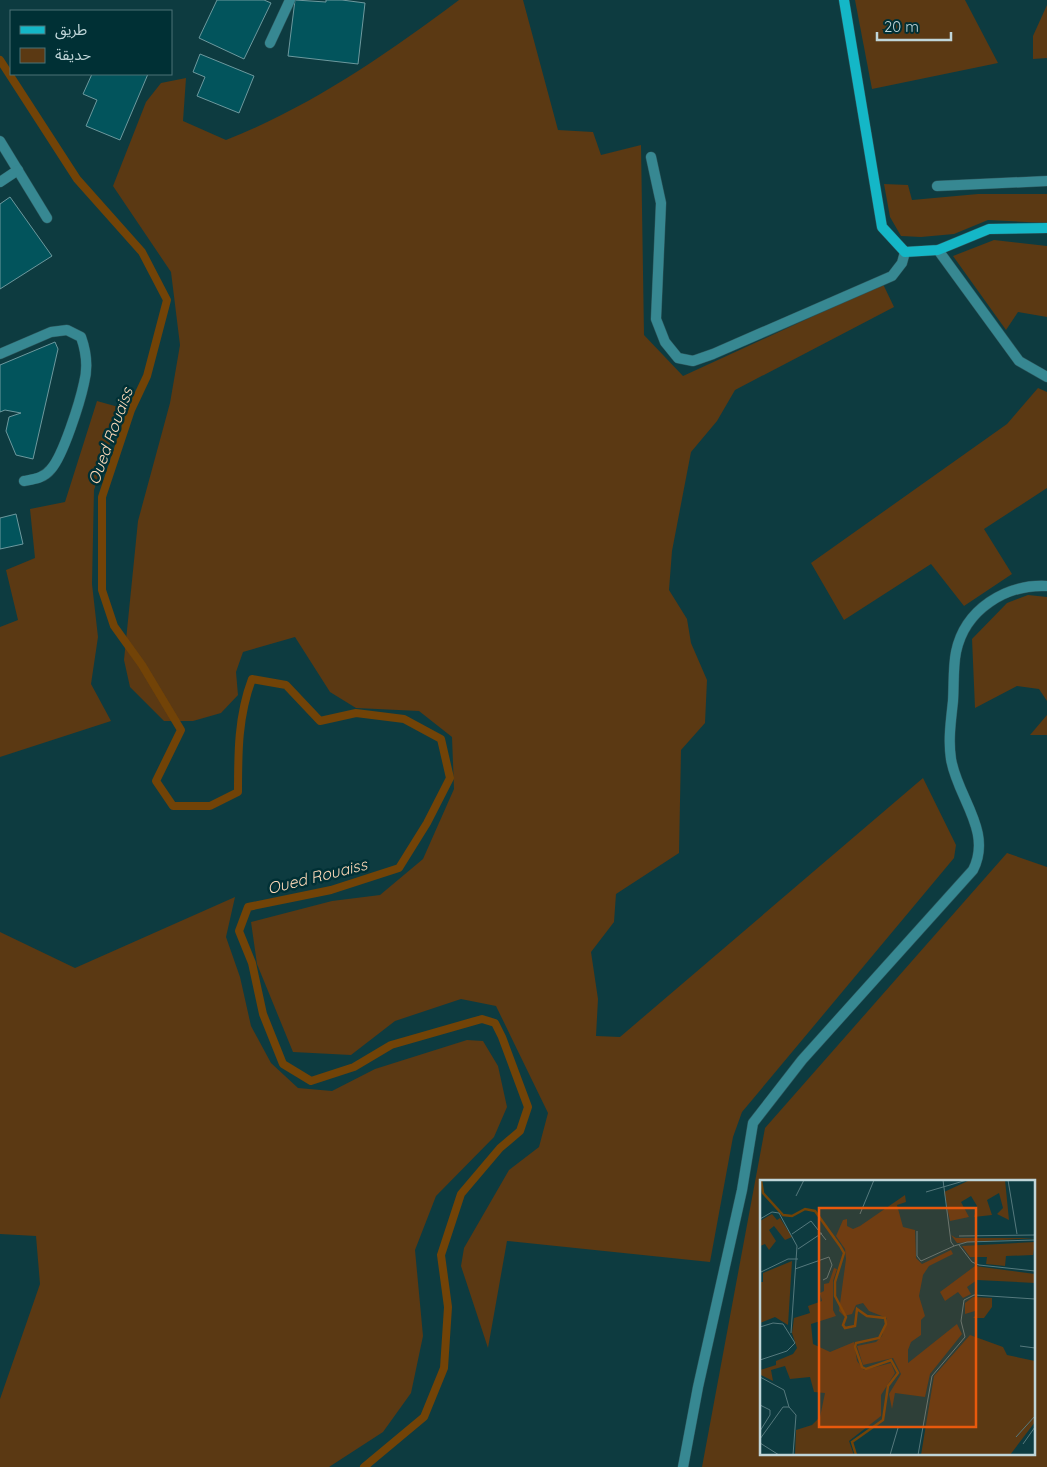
<svg xmlns="http://www.w3.org/2000/svg" width="1047" height="1467" font-family="Quicksand,'Noto Sans Arabic',sans-serif">
	<style>
		.green { fill: #5b3913; fill-rule: evenodd }
		.lines { fill: none; stroke-linecap: round; stroke-linejoin: round }
		.stream { stroke: #724307; stroke-width: 8 }
		.building { fill: #02545c; stroke: #6d999e }
		.street-casing { stroke: #2d575c; stroke-width: 11 }
		.secondary-casing { stroke: #2d575c; stroke-width: 11 }
		.street { stroke: #378892; stroke-width: 10 }
		.secondary { stroke: #14b7c7; stroke-width: 10 }
		.labels { text-anchor: middle; dominant-baseline: central; stroke-width: 5; stroke-linejoin: round; paint-order: stroke }
		.water-label { font-size: 16px; font-style: italic; fill: #fcd9b8; stroke: #003035 }
		.inset-river { fill: none; stroke: #724307; stroke-width: 2.5 }
		.inset-road { fill: none; stroke: #55797d; stroke-width: 1 }
		.view { fill: #e8590c; fill-opacity: 0.15; stroke: #e8590c; stroke-width: 2.5 }
		.inset-edge { fill: none; stroke: #c0d6d9; stroke-width: 2.5 }
	</style>
	<rect width="100%" height="100%" fill="#0d3b40"/>
	<!-- green -->
	<g class="green">
		<path d="M459,0H523L558,130L593,132L601,155L641,145L644,335L683,376L883,284L894,307L735,390L717,421L691,452L672,551L669,590L687,619L691,643L707,680L705,723L681,750L679,853L616,894L614,922L591,952L598,999L596,1036L620,1037L923,778L956,845L954,858L742,1112L733,1137L710,1262L507,1241L488,1348L461,1266L464,1248L509,1170L539,1147L548,1113L496,1006L461,999L395,1021L351,1055L293,1052L257,964L251,922L332,901L380,895L423,859L454,789L452,737L419,711L356,708L330,692L295,637L243,652L236,672L238,695L221,713L193,721H164L130,687L124,660L138,521L170,403L180,345L171,272L113,186L146,102L161,83L186,78L183,121L226,140C312,106 385,55 459,0Z"/>
		<path d="M855,0H965L998,63L872,89Z"/>
		<path d="M1047,5V58L1033,59V36Z"/>
		<path d="M884,184L908,185L912,200L978,194H1047V223L988,220L954,234L921,237L901,236L890,217Z"/>
		<path d="M994,240L1047,246V317L1018,312L1006,330L953,256Z"/>
		<path d="M1038,388L1047,392V488L984,529L1012,574L964,606L931,564L844,620L811,563L1007,424Z"/>
		<path d="M97,401L122,408L94,490L92,584L98,637L91,684L111,721L0,757V627L18,620L6,570L35,558L30,509L65,502Z"/>
		<path d="M1028,595L1047,597V701L1039,689L1017,686L975,708L972,639L1007,603Z"/>
		<path d="M1047,715V735H1030Z"/>
		<path d="M1007,853L1047,867V1467H702L765,1128ZM761,1181H1033V1453H761Z"/>
		<path d="M235,897L226,937L240,977L251,1026L271,1063L298,1088L332,1091L375,1069L467,1040L483,1041L498,1066L507,1107L494,1137L436,1196L415,1250L423,1336L411,1393L383,1432L329,1467H0V1399L40,1284L36,1236L0,1234V932L75,968Z"/>
	</g>
	<g class="lines">
		<!-- stream -->
		<path class="stream" d="M0,60L77,179L142,252L167,300L147,376L131,410L102,497V590L114,626L142,665L181,730L156,781L173,806H210L238,792C238,753 238,716 252,679L286,685L320,721L356,713L404,719L441,739L450,778L427,823L399,868L331,890L248,907L239,931L252,963L263,1014L283,1064L311,1081L354,1067L391,1045L482,1019L495,1023L502,1037L528,1107L520,1131L500,1148L461,1194L441,1255L448,1307L444,1368L424,1417L364,1467"/>
	</g>
	<!-- building -->
	<g class="building">
		<path d="M217,0H264L271,3L244,59L199,38Z"/>
		<path d="M295,0L326,2V0H342L365,3L358,64L288,56Z"/>
		<path d="M200,54L254,76L239,113L197,96L205,77L193,72Z"/>
		<path d="M92,74H148L120,140L86,126L97,100L83,94Z"/>
		<path d="M10,197L52,256L0,289V204Z"/>
		<path d="M55,342L58,349L33,459L16,455L6,431L9,417L21,413L5,410L0,412V365Z"/>
		<path d="M16,514L23,544L0,549V518Z"/>
	</g>
	<g class="lines">
		<defs>
			<g id="street">
				<path d="M270,43L290,0"/>
				<path d="M0,141L47,218"/>
				<path d="M651,157L661,203L656,319L665,342L678,358L693,361L713,354L892,276L902,263L905,252"/>
				<path d="M0,182L18,170"/>
				<path d="M937,186L1047,181"/>
				<path d="M938,250L1019,361L1047,377"/>
				<path d="M0,354L51,332L67,330L81,337C86,351 88,368 84,383C80,402 63,456 51,469C44,478 35,479 24,481"/>
				<path d="M683,1467L698,1387L742,1190L753,1123L802,1060L973,870C993,831 957,797 951,759C948,740 951,720 953,701C954,685 953,667 956,652C965,609 1006,584 1047,586"/>
			</g>
			<path id="secondary" d="M844,0L882,227L905,252L938,250L989,229L1047,228"/>
		</defs>
		<!-- street casing -->
		<use href="#street" class="street-casing"/>
		<!-- secondary casing -->
		<use href="#secondary" class="secondary-casing"/>
		<!-- street -->
		<use href="#street" class="street"/>
		<!-- secondary -->
		<use href="#secondary" class="secondary"/>
	</g>
	<g class="labels">
		<!-- water labels -->
		<g class="water-label">
			<text transform="translate(110 436) rotate(-70)">Oued Rouaiss</text>
			<text transform="translate(317 876) rotate(-14)">Oued Rouaiss</text>
		</g>
	</g>
	<!-- overview -->
	<g transform="translate(760 1180)">
		<rect width="275" height="275" fill="#0d3b40"/>
		<path d="M210,0H245L249,40L237,34L243,28L239,13L227,20L232,35L214,37L217,26L211,16L201,22L209,37L190,41L184,12ZM145,15L146,22L137,25L143,47L155,50L156,78L162,84L191,70L193,74L169,86L163,95L159,116L165,136L161,140V155L151,162L148,170V183L197,144L202,154L170,194L165,217L135,213L132,229L129,214L141,194L133,178L103,185L97,166L116,162L122,156L127,138L109,131L103,123L96,125L92,134L84,136L79,131L86,79L85,69L76,56L83,40L87,39V46L93,49L100,46ZM12,34L17,40L20,38L32,57L25,60L14,46L9,50L16,61L9,70L5,64L0,66V41ZM191,55L196,58H275L197,63ZM275,62L273,75L246,76L245,86L226,84L227,77H210L202,66ZM32,81L28,145L15,137L0,143V102H3V93ZM215,86L275,94V103L217,100L207,107L211,114L203,118L198,112L185,121L180,112ZM74,88L77,89L73,101V130L76,136L51,144L53,164L70,172L94,162L97,181L104,190L131,183L135,193L121,215V236L89,261L94,275H35L36,250L52,245L60,237L65,213L54,212L50,197L30,199L25,186L11,190L13,201L1,195L0,190L16,185V181L33,174L37,168L32,153L34,138L50,133L48,126L62,121L60,113L64,111V104L69,103ZM213,117L232,118V127L224,138H213L217,134L215,131L205,134V123ZM210,155L243,167L247,175L275,181V242L250,275H161L174,196Z" fill="#5b3913"/>
		<path class="inset-river" d="M1,0L3,13L23,35L32,36L45,29L55,31L80,66L84,73L75,102V116L86,137L83,145L85,148L95,146L97,129L107,136L125,138L126,144L119,158L96,163L95,167L102,187L106,189L131,180L138,193L128,206L123,240L92,262L96,275"/>
		<path class="inset-road" d="M183,0L191,62L194,66L207,62L275,60M248,0L257,54M166,12L207,0M36,16L44,0M100,34L114,0M0,39L12,32L19,33L37,66L31,153M157,51V76L161,81L194,66M32,54L51,41L66,60M199,56L275,55M199,65L212,82L219,85L275,91M38,69L62,53M35,89L69,77L72,85L67,98L63,100M1,92L28,79H38M0,147L13,143L23,144L35,163L27,171L0,180M260,166L275,168M0,197L24,210L29,227M0,225L10,230V235L0,251M256,257L275,236M0,259L23,227H29L36,235L33,275M0,263L19,275M263,264L275,247M130,275L138,248M158,275L172,196L205,157L201,141L204,120L214,115L275,119"/>
		<path class="view" d="M59,28H216V247H59Z"/>
		<rect width="275" height="275" class="inset-edge"/>
	</g>
	<!-- legend -->
	<rect x="10" y="10" width="162" height="65" fill="#003035" stroke="#4d7277"/>
	<rect x="20" y="26" width="25" height="8" fill="#14b7c7" stroke="#4d7277"/>
	<text x="55" y="35" font-size="15" fill="#c0d6d9">طريق</text>
	<rect x="20" y="48" width="25" height="15" fill="#5b3913" stroke="#4d7277"/>
	<text x="55" y="60" font-size="15" fill="#c0d6d9">حديقة</text>
	<!-- scale -->
	<path d="M877 32v8h74v-8" fill="none" stroke="#c0d6d9" stroke-width="2.5"/>
	<text x="884" y="32" font-size="15" fill="#c0d6d9" stroke="#003035" stroke-width="4" paint-order="stroke">20 m</text>
</svg>
